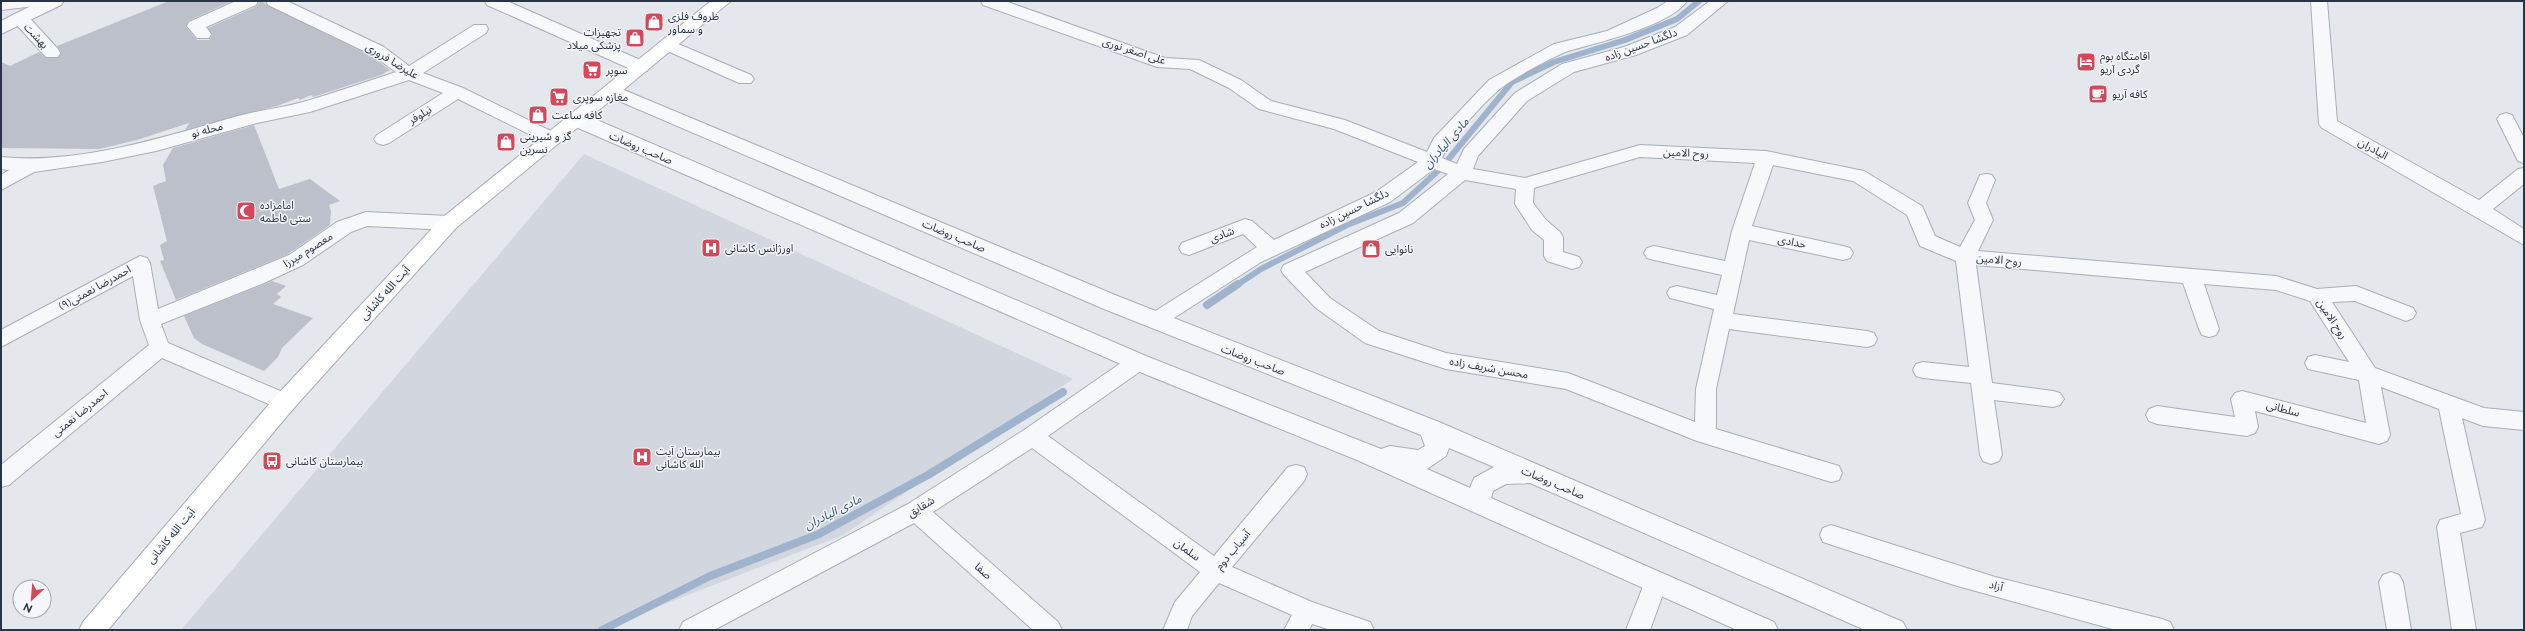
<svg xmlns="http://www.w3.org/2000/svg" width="2525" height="631" font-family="Raleway,'Noto Sans Arabic',sans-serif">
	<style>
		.built { fill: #d2d6de }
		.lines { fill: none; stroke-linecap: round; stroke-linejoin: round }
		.stream-far1 { stroke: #9fb4cc; stroke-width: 6 }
		.stream { stroke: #9fb4cc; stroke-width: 8 }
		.building { fill: #bbc0ca }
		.minor-casing { stroke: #a9aeb7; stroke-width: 2 }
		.tertiary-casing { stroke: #a9aeb7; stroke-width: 2 }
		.secondary-casing { stroke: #a9aeb7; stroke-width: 2 }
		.minor { fill: #f7f8fa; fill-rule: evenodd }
		.tertiary { fill: #f7f8fa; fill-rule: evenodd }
		.secondary { fill: #fff; fill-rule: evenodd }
		.labels { text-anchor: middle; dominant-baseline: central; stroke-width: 3; stroke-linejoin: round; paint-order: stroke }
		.poi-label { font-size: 11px; fill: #2b3445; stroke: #f4f6f9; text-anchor: start }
		.street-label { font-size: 11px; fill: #2b3445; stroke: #f4f6f9 }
		.water-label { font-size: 12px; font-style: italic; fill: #34527a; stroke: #f4f6f9 }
	</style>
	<rect width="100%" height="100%" fill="#e4e7ec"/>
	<!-- built -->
	<path class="built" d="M584,154L1073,379L843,535L597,630H181Z"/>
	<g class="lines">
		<!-- stream-far1 -->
		<path class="stream-far1" d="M1237,285L1261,269L1347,225L1403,203L1442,167L1512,82L1554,62L1625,40L1677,19L1699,1"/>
		<!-- stream -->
		<g class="stream">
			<path d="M1207,305L1238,284"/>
			<path d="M602,630L710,576L819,534L928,475L1063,392"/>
		</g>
	</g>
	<!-- building -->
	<g class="building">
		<path d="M169,1H232L188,21L186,27L197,40H209L212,35L208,28L257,6L260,1L371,56L390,70L381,75L313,97L311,95L300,100L298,98L277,106L185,130L189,123L137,140L99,149L1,148V62L10,66L39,52L46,58H58L61,52L57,46Z"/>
		<path d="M254,125L279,189L310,179L340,201L329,205L331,211L330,225L288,254L176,300L160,261L164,260L160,245L167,241L153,186L166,181L163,165L173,148Z"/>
		<path d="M272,281L286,286L277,294L281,297L273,304L313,318L282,348L278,357L264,371L202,344L194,338L184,316Z"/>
	</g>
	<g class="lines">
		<defs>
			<g id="minor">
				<path d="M1,1H43L35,6L1,10Z"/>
				<path d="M236,1H258L256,5L206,27L211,34L209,38H197L187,26L189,22Z"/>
				<path d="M266,1H287L384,47L409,66L474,25H486L488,29L486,33L423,73L463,88L559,135L562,139L559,143L553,145L547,143L458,99L389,143L383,145L377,143L374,139L377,135L443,93L409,80L310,112L257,123L156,151L102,162L34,172L1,190V175L9,170L1,169V157C78,165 164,137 238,116C260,110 282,108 303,102C334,93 365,82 396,72L372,55L268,5Z"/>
				<path d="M485,1H507L647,63L649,67L647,71H635L487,5Z"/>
				<path d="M981,1H1005L1165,58L1199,60L1241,80L1271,101L1345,120L1427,152L1434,138L1489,80L1554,44L1607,31L1657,8L1668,1H1687C1670,26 1596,43 1568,51C1554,56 1512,79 1501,88C1483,103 1451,138 1442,158L1457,164L1464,149L1515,93L1562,64L1624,47L1675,27L1710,1H1728L1687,35L1636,55L1574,72L1527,101L1478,156L1473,169L1525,178L1640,145L1766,151L1864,171L1922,206L1935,236L1960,247L1975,220L1968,203L1980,175L1986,174L1992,175L1995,180L1986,203L1993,220L1978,251L2276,276L2317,289L2356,286L2413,308L2416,313L2413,318L2406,321L2355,301L2332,302L2375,368L2484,408L2524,412V430L2483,426L2462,418L2485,520L2482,527L2460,533L2476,630H2452L2437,527L2440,520L2461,514L2439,409L2381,387L2390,435L2387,441L2379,444L2255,411L2258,427L2255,433L2247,436L2157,424L2149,421L2146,415L2149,409L2157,406L2235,417L2231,399L2235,393L2242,391L2366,423L2359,380L2308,369L2305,363L2308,357L2315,355L2349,362L2310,301L2276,290L2204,284L2219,329L2216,335L2209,337L2202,335L2199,329L2183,283L1976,265L1992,383L2053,391L2060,393L2064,399L2060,405L2053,407L1994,400L2002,455L1999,461L1991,464L1983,461L1980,455L1971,383L1923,378L1916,376L1913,370L1916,364L1923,362L1969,367L1956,261L1920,246L1907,215L1853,181L1773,165L1752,226L1843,246L1850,248L1853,253L1850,258L1843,260L1749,240L1733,314L1867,331L1874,333L1877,339L1874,345L1867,347L1729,329L1716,389V429L1839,466L1842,473L1839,480L1831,482L1697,441L1566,389L1446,369L1365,343L1316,308L1284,275L1281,270L1284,265L1399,213L1448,174L1434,169L1390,202L1261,262L1163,325L1156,328L1149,325L1146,320L1149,315L1257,247L1243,234L1189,255L1182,253L1179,248L1182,243L1245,219L1252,221L1274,240L1376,192L1418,162L1334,129L1259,109L1229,88L1190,69L1157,67L983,5ZM1640,157L1755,163L1732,231L1725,261L1654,246L1647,248L1644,253L1647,258L1654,260L1722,275L1717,295L1677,286L1670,288L1667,293L1670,298L1714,309L1696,389L1695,422L1568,373L1446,353L1379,331L1330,298L1305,272L1413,223L1465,180L1516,189L1515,204L1532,230L1544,240V256L1547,261L1572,269L1579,267L1582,262L1579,257L1563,252V237L1560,232L1546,220L1533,203L1534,188Z"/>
				<path d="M2311,1H2327L2337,121L2479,200L2518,169L2524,168V184L2493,209L2524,229V245L2322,128L2319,124Z"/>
				<path d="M20,13L26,14L58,49L60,53L58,57H46L14,22L12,18L14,14Z"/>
				<path d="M669,40L751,75L754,79L751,83H739L663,49L661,45L663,41Z"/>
				<path d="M2506,113L2512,115L2524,138V163L2518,161L2497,119L2500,115Z"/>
				<path d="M366,212L449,216L456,218L458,223L456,228L449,230L367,226L351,232L303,265L264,283L161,324L168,343L292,396L296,402L292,408L285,410L278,408L162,358L9,485L1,487V465L149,345L140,320L133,276L1,347V330L140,256L147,258L150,263L158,309L289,255L337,222Z"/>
				<path d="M1138,354L1145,356L1148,362L1145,368L1048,436L1214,556L1288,467L1296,465L1304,467L1307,474L1304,481L1232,567L1312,602L1370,622L1374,630H1331L1312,624L1309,630H1284L1292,615L1219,583L1192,616L1187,630H1163L1175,602L1200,572L1032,448L933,512L1058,622L1062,630H1033L914,523L714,630H679L683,622L908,504L1024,430L1131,356Z"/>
				<path d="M1831,525L1995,577L2162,619L2170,622L2174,630H2116L1954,585L1823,542L1820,535L1823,528Z"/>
				<path d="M2391,572L2399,575L2403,582L2411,630H2387L2379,582L2383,575Z"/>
				<path d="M1655,573L1663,576L1667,583L1650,630H1626L1647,576Z"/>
			</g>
			<g id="tertiary">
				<path d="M41,1H64L61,5L1,34V21Z"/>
				<path d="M612,85L1120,297L1439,422L1903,622L1907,630H1865L1530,483L1506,484L1493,491L1491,498L1774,622L1778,630H1737L1357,460L1130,368L569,124L566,119L569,114L576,112L583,114L1146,356L1381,449L1390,446L1418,450L1425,446L1421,435L1104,309L605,95L603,91L605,87ZM1449,448L1494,467L1474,478L1470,488L1427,469L1446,456Z"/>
			</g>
			<path id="secondary" d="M711,1H731L456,228L293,409L108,630H79L83,622L277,395L442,218Z"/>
		</defs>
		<!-- minor casing -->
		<use href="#minor" class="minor-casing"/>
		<!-- tertiary casing -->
		<use href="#tertiary" class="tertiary-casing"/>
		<!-- secondary casing -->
		<use href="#secondary" class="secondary-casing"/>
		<!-- minor -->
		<use href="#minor" class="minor"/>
		<!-- tertiary -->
		<use href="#tertiary" class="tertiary"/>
		<!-- secondary -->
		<use href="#secondary" class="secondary"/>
	</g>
	<!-- icons -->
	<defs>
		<symbol id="shop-square" viewBox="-11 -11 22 22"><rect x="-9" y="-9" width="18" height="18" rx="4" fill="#d1495b" stroke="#f4f6f9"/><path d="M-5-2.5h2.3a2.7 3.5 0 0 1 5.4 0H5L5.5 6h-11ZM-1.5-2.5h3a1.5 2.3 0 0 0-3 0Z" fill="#fff"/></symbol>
		<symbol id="hotel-square" viewBox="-11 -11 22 22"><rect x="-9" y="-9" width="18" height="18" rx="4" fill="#d1495b" stroke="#f4f6f9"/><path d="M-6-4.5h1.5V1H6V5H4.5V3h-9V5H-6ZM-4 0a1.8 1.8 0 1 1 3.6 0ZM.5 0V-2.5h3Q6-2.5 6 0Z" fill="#fff"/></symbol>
		<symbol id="supermarket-square" viewBox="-11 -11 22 22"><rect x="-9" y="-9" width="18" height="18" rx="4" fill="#d1495b" stroke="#f4f6f9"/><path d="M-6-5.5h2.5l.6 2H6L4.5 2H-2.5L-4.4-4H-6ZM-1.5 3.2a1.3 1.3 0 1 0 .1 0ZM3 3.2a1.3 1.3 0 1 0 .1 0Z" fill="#fff"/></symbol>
		<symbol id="cafe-square" viewBox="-11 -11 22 22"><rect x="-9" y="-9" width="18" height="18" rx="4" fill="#d1495b" stroke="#f4f6f9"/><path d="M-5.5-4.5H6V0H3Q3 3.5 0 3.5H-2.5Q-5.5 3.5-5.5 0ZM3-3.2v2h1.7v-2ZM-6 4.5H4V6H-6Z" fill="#fff"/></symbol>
		<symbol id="mosque-square" viewBox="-11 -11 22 22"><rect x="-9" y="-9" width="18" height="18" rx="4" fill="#d1495b" stroke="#f4f6f9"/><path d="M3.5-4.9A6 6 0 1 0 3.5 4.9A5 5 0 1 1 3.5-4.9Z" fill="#fff"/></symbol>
		<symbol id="hospital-square" viewBox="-11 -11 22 22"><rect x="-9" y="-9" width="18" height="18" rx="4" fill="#d1495b" stroke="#f4f6f9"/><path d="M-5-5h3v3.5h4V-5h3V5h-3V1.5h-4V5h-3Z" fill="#fff"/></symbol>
		<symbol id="bus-square" viewBox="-11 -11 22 22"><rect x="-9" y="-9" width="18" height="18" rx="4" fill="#d1495b" stroke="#f4f6f9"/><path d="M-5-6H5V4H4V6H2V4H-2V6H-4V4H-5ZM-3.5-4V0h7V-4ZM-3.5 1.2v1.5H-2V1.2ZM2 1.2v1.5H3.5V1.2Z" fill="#fff"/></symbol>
	</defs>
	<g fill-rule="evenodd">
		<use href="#shop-square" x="643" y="11" width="22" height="22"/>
		<use href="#shop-square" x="624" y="27" width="22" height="22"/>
		<use href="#hotel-square" x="2075" y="51" width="22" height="22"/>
		<use href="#supermarket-square" x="581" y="59" width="22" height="22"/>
		<use href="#cafe-square" x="2087" y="83" width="22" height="22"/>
		<use href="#supermarket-square" x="548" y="86" width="22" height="22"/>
		<use href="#shop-square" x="527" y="104" width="22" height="22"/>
		<use href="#shop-square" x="495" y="131" width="22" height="22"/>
		<use href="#mosque-square" x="235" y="200" width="22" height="22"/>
		<use href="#hospital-square" x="700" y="237" width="22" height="22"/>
		<use href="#shop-square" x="1360" y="238" width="22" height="22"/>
		<use href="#hospital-square" x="631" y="446" width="22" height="22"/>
		<use href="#bus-square" x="261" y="450" width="22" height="22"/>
	</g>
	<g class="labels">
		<!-- poi labels -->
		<g class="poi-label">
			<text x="668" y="16">ظروف فلزی<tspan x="668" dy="13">و سماور</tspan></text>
			<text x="621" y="32" text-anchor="end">تجهیزات<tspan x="621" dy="13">پزشکی میلاد</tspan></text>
			<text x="2100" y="56">اقامتگاه بوم<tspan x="2100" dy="13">گردی آریو</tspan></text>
			<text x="606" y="70">سوپر</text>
			<text x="2112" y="94">کافه آریو</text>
			<text x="573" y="97">مغازه سوپری</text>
			<text x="552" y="115">کافه ساعت</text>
			<text x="520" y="136">گز و شیرینی<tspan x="520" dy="13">نسرین</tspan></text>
			<text x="260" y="205">امامزاده<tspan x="260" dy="13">ستی فاطمه</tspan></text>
			<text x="725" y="248">اورژانس کاشانی</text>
			<text x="1385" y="249">نانوایی</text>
			<text x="656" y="451">بیمارستان آیت<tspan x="656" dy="13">الله کاشانی</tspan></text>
			<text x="286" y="461">بیمارستان کاشانی</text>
		</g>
		<!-- street labels -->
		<g class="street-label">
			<text transform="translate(36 36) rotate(47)">بهشت</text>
			<text transform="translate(1641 45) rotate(-20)">دلگشا حسین زاده</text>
			<text transform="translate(1134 51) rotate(18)">علی اصغر نوری</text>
			<text transform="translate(392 61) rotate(31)">علیرضا فروری</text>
			<text transform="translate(420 115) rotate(-32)">نیلوفر</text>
			<text transform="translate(207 130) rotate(-15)">محله نو</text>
			<text transform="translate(641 148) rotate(23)">صاحب روضات</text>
			<text transform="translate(2373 149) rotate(29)">الیادران</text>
			<text transform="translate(1686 153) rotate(2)">روح الامین</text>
			<text transform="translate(1354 209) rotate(-26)">دلگشا حسین زاده</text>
			<text transform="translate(1222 235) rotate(-21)">شادی</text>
			<text transform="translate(954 236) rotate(23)">صاحب روضات</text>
			<text transform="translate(1792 242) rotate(12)">حدادی</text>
			<text transform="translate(308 250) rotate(-32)">معصوم میرزا</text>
			<text transform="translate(1999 260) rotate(5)">روح الامین</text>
			<text transform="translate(95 288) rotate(-29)">احمدرضا نعمتی(۹)</text>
			<text transform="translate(385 293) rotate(-48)">آیت الله کاشانی</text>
			<text transform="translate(2332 319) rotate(56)">روح الامین</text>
			<text transform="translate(1253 360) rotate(21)">صاحب روضات</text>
			<text transform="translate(1489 368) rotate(10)">محسن شریف زاده</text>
			<text transform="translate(2283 409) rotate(15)">سلطانی</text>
			<text transform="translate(80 413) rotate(-39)">احمدرضا نعمتی</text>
			<text transform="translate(1553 483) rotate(23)">صاحب روضات</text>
			<text transform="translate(921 507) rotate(-31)">شقایق</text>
			<text transform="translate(171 536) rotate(-50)">آیت الله کاشانی</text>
			<text transform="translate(1187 550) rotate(36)">سلمان</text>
			<text transform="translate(1233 550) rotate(-50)">آسیاب دوم</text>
			<text transform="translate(983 571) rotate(42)">صفا</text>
			<text transform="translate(1996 586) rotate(15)">آزاد</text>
		</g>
		<!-- water labels -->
		<g class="water-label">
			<text transform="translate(1446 143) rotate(-49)">مادی الیادران</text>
			<text transform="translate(833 512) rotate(-27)">مادی الیادران</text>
		</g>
	</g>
	<!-- border -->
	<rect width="2525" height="631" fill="none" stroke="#2b3445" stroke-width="4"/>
	<!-- north arrow -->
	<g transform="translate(32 599) rotate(206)"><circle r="19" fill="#f4f6f9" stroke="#a4a8b1"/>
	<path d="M0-3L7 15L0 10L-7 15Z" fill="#d1495b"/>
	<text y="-6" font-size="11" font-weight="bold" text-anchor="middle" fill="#2b3445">N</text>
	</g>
</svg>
